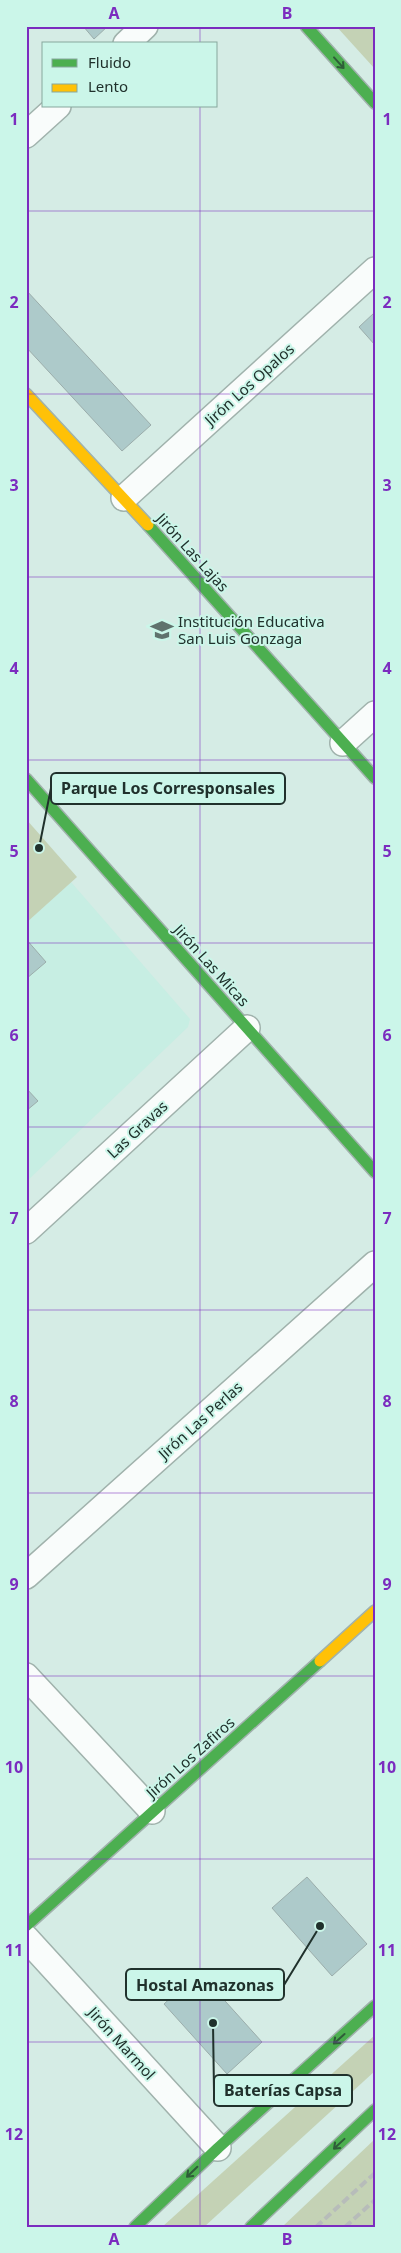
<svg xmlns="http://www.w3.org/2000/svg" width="401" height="2253" font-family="'Noto Sans',sans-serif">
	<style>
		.built { fill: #c7eee3 }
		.green { fill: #c4d2b5 }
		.building { fill: #adcaca; stroke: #9badab }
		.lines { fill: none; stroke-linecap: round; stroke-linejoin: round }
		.street-casing { stroke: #a0b2ac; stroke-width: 28 }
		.fast-casing { stroke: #a0b2ac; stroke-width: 14 }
		.slow-casing { stroke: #a0b2ac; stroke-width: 14 }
		.street { stroke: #f9fcfb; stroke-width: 25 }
		.fast { stroke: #4caf50; stroke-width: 11 }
		.slow { stroke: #ffc107; stroke-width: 11 }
		.rail { stroke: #b7bcba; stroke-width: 4; stroke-dasharray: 8 4; stroke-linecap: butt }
		.oneway { stroke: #2f5d39 }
		.grid { fill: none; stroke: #7b2cbf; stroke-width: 1; stroke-opacity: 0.55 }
		.labels { text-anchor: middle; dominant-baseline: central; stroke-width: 4; stroke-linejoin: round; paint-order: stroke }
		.street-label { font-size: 15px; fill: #20312c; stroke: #cbf6e9 }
		.poi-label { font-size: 15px; fill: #20312c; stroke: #cbf6e9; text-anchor: start }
		.leader { fill: none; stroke: #20312c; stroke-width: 2 }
		.callout-dot { fill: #20312c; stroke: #cbf6e9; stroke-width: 2 }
		.callout { fill: #cbf6e9; stroke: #20312c; stroke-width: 2 }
		.callout-label { font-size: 16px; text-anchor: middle; font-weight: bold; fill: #20312c }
		.neatline { fill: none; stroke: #7b2cbf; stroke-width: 2 }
		.grid-label { font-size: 16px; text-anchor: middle; font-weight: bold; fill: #7b2cbf }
	</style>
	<rect width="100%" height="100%" fill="#d5ece5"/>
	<!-- built -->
	<path class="built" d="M71,882L190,1019L188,1027L26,1182V923Z"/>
	<!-- green -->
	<g class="green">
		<path d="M336,26H375V69Z"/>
		<path d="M26,819L77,877L26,923Z"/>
		<path d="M375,2035V2071L204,2227H162Z"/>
		<path d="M375,2139V2227H282Z"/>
	</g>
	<!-- building -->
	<g class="building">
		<path d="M83,26H108L94,39Z"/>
		<path d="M26,290L151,425L122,451L26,347Z"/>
		<path d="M374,313L375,314V345L359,327Z"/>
		<path d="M26,939L46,962L26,979Z"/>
		<path d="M26,1088L38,1101L26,1111Z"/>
		<path d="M307,1877L367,1944L332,1976L272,1908Z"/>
		<path d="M199,1972L262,2042L227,2074L164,2004Z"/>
	</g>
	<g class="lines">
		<defs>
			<g id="street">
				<path d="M126,44L145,26"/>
				<path d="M26,135L58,106"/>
				<path d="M124,498L375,270"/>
				<path d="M343,743L375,714"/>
				<path d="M26,1231L247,1028"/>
				<path d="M26,1576L375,1264"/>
				<path d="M26,1676L152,1811"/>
				<path d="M26,1938L218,2148"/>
			</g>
			<g id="fast">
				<path d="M306,26L375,103"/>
				<path d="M148,525L375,778"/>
				<path d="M26,779L375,1172"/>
				<path d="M26,1926L320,1661"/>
				<path d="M135,2227L218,2148L375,2006"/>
				<path d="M251,2227L375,2110"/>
			</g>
			<g id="slow">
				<path d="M26,394L148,525"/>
				<path d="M320,1661L375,1611"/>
			</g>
		</defs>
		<!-- street casing -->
		<use href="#street" class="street-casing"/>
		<!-- fast casing -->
		<use href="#fast" class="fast-casing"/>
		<!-- slow casing -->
		<use href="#slow" class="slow-casing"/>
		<!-- street -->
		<use href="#street" class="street"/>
		<!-- fast -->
		<use href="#fast" class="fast"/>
		<!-- slow -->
		<use href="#slow" class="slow"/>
		<!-- rail -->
		<g class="rail">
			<path d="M316,2227L375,2173"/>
			<path d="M345,2227L375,2200"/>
		</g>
	</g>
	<!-- one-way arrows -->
	<defs><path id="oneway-shaft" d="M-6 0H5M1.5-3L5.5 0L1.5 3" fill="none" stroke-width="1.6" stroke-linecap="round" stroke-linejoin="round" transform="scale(1.25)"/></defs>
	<g class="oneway">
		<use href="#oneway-shaft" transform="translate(339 63) rotate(48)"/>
		<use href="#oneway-shaft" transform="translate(339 2039) rotate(138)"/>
		<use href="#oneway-shaft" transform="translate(339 2144) rotate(137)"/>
		<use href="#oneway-shaft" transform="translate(192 2172) rotate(136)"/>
	</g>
	<!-- grid -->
	<path class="grid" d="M200,26V44M200,106V2227M26,211H375M26,394H375M26,577H375M26,760H375M26,943H375M26,1127H375M26,1310H375M26,1493H375M26,1676H375M26,1859H375M26,2042H375"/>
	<!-- icons -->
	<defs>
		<symbol id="school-bare" viewBox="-9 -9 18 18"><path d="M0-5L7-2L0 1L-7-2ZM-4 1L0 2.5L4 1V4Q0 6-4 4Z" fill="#5f726d" stroke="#cbf6e9" stroke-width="2.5" paint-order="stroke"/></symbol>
	</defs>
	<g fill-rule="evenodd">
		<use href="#school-bare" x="146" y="614" width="32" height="32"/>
	</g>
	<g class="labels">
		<!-- street labels -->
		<g class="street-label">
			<text transform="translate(249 384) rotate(-42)">Jirón Los Opalos</text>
			<text transform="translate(193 552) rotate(48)">Jirón Las Lajas</text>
			<text transform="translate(212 965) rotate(48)">Jirón Las Micas</text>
			<text transform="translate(137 1129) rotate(-43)">Las Gravas</text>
			<text transform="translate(200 1420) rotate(-42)">Jirón Las Perlas</text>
			<text transform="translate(190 1757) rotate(-42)">Jirón Los Zafiros</text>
			<text transform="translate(122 2043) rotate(48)">Jirón Marmol</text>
		</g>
		<!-- poi labels -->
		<g class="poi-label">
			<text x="178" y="621">Institución Educativa<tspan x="178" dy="17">San Luis Gonzaga</tspan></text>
		</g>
	</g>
	<!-- callouts -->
	<path class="leader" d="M39 848L51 788M320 1926L284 1985M213 2023L214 2091"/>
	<g class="callout-dot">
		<circle cx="39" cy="848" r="5"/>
		<circle cx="320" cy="1926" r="5"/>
		<circle cx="213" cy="2023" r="5"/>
	</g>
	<g class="callout">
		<rect x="51" y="773" width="234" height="31" rx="5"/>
		<rect x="126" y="1969" width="158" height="31" rx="5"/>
		<rect x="214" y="2075" width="138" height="31" rx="5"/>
	</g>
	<g class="callout-label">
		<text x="168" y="794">Parque Los Corresponsales</text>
		<text x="205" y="1991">Hostal Amazonas</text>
		<text x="283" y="2096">Baterías Capsa</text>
	</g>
	<!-- border -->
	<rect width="401" height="2253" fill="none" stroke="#cbf6e9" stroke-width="55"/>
	<!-- legend -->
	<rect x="42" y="42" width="175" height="65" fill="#cbf6e9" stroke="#87a79d"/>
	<rect x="52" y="59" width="25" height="8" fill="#4caf50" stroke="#87a79d"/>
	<text x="88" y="68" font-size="15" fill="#20312c">Fluido</text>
	<rect x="52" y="84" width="25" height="8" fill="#ffc107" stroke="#87a79d"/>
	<text x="88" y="92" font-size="15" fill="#20312c">Lento</text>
	<rect x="28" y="28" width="346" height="2198" class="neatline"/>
	<g class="grid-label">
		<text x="114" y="19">A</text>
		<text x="287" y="19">B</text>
		<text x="14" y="125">1</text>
		<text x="387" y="125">1</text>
		<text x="14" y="308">2</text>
		<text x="387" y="308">2</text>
		<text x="14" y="491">3</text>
		<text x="387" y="491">3</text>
		<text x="14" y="674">4</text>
		<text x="387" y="674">4</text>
		<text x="14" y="857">5</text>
		<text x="387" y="857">5</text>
		<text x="14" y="1041">6</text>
		<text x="387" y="1041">6</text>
		<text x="14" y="1224">7</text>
		<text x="387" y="1224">7</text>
		<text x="14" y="1407">8</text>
		<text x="387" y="1407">8</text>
		<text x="14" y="1590">9</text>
		<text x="387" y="1590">9</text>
		<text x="14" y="1773">10</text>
		<text x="387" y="1773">10</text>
		<text x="14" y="1956">11</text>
		<text x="387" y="1956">11</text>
		<text x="14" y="2140">12</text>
		<text x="387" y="2140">12</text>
		<text x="114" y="2245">A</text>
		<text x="287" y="2245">B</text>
	</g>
</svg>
